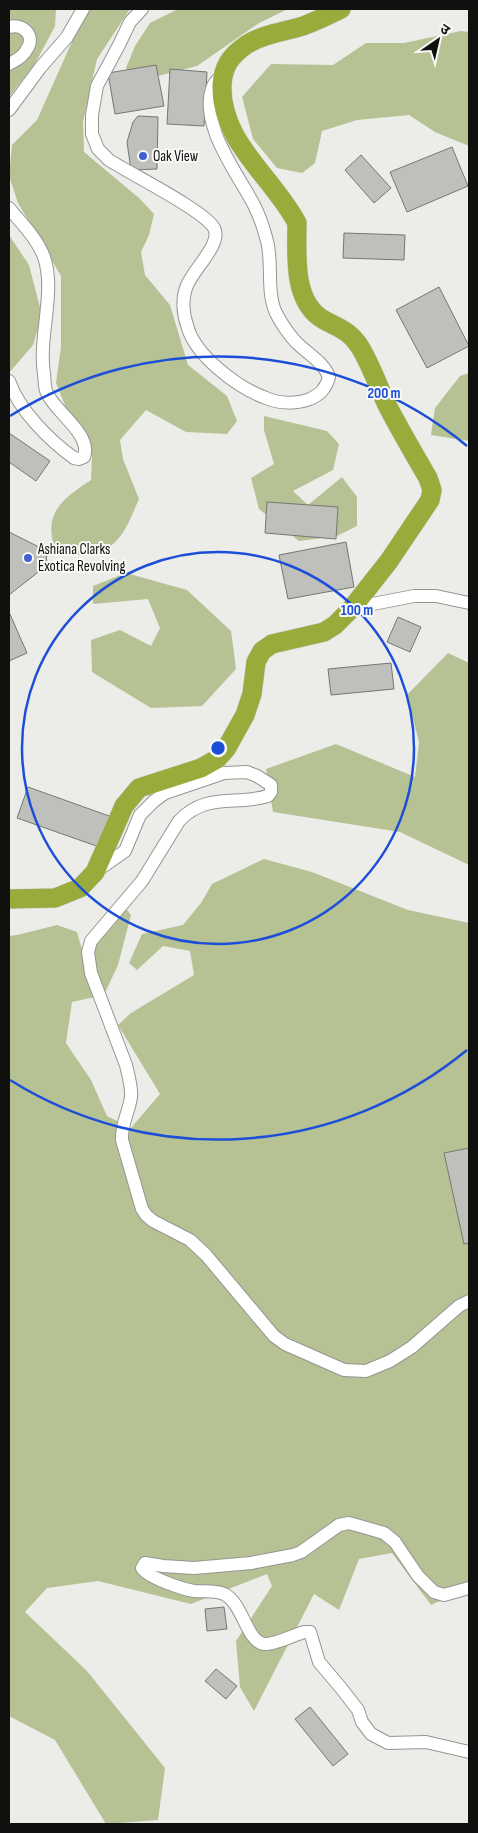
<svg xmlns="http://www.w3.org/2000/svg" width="478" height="1833" font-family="'Sofia Sans Condensed','Noto Sans Devanagari',sans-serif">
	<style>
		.green { fill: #b6c194 }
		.building { fill: #bfbfbc; stroke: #767774 }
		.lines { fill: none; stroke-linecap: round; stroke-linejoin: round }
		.minor-casing { stroke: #959693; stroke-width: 14 }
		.highway-casing { stroke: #cacaca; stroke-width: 20 }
		.minor { stroke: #fff; stroke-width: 12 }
		.highway { stroke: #97ac3a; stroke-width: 19 }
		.ring { fill: none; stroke: #1d4ed8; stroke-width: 2.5 }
		.poi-dot { fill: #425fd2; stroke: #f9faf7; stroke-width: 2 }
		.labels { text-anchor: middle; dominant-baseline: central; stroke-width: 4; stroke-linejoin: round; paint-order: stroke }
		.poi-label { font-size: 15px; fill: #10100f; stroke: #f9faf7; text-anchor: start }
		.centre { fill: #1d4ed8; stroke: #f9faf7; stroke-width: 2.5 }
		.ring-label { font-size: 15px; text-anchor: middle; font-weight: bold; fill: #1d4ed8; stroke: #f9faf7; stroke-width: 4; stroke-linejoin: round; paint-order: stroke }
	</style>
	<rect width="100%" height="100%" fill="#ecede9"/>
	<!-- green -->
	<g class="green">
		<path d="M9,9H56L55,26L36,62L9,97Z"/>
		<path d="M85,9H130L97,59L83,122L84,152L139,198L154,214L149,235L141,252L145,275L170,305L188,365L227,396L237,421L227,434L186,432L146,410L120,440L123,459L139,499C134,510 129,524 122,534C105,558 81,559 55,550C43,513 62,499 91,480L92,456L71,420L56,383L61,347V276L18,203L9,176L12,145L37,120L83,17Z"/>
		<path d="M178,9H288L259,23L197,66L134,82L126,68L135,46L150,23Z"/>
		<path d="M461,31L469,32V146L435,132L409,115L357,120L322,131L315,163L302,173L277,168L253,139L242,97L271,64L333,65L366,43H404Z"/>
		<path d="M9,235L29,265L42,315L33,345L9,373Z"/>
		<path d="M469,373V441L431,435L435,408L460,376Z"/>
		<path d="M264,416L327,431L339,444L333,470L293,491L308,505L342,477L357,497V526L337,536L299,541L259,509L251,478L274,464L264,430Z"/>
		<path d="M126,573L187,590L231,631L236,669L202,706L151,708L92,672L91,640L120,630L151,646L160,628L148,599L93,604V586Z"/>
		<path d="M448,653L469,663V865L400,832L273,812L266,769L336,744L415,777L419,742L407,695Z"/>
		<path d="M264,859L312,872L408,910L469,923V1588L431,1605L392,1553L359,1559L339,1610L314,1594L254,1711L240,1687L236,1641L272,1586L267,1574L191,1604L98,1581L47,1588L25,1612L87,1671L165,1768L158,1820L106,1824L55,1740L9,1716V936L17,935L57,925L77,932L86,964L99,931L125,907L131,915L118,965L104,995L72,1002L66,1043L91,1080L107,1116L131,1128L160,1094L118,1025L131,1013L194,975L190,951L163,946L137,970L129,963L142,934L183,925L201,903L212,884Z"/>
	</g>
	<!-- building -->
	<g class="building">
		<path d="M156,65L164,106L115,114L108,73Z"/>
		<path d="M170,69L207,72L204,126L167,124Z"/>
		<path d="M138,116L158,117L157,169L131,170L127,142L133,122Z"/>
		<path d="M452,147L468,186L407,212L390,172Z"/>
		<path d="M361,155L391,188L374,203L345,170Z"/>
		<path d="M344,233L405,235L404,260L343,258Z"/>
		<path d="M439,287L469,346L427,368L396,310Z"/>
		<path d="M9,433L50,461L36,481L9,462Z"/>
		<path d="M267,502L338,507L336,539L265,533Z"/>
		<path d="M9,532L47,551L46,566L9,595Z"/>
		<path d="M346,542L354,587L288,599L279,555Z"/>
		<path d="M9,612L27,653L9,661Z"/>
		<path d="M398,617L421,627L410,652L387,642Z"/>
		<path d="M391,663L394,689L331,695L328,669Z"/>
		<path d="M28,787L112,817L102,848L17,818Z"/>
		<path d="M469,1148V1243L464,1244L444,1153Z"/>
		<path d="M224,1607L227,1629L207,1631L205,1609Z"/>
		<path d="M216,1669L237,1686L226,1699L205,1681Z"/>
		<path d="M310,1707L348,1754L333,1766L295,1719Z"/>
	</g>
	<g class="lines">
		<defs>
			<g id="minor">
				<path d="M142,9L130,22L119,45L97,86L92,115V134L98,149L109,160C129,173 205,211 214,228C223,244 191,271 186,288C182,299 183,314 187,325C194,355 238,388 266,398C279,404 297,404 310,399C321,394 326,388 329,377C324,362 306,353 295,341C288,333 281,323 276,313C266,292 273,263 267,241C264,229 260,217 254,205C238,174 198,124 213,86C215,82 219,78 223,74"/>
				<path d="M9,27C23,23 36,36 27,49C24,56 15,61 9,64"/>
				<path d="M9,110L40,68L67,37L83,9"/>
				<path d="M9,208C21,223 37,238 44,257C56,292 38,337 44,374C45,380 44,388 47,393C55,412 92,434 84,457L79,459L74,458C49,440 19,410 9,381"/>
				<path d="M352,608L414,596H436L469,603"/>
				<path d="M95,872L125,851L140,815L154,801L165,793L224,773L247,772L257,776L271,785V792L268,796C235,806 206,792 179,821L142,881L91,941L88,952L91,973L126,1065C128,1075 132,1086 131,1097C129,1112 121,1124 122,1140L142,1209L146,1215L153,1221L190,1240L206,1255L274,1336L285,1344L344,1370L366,1371L390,1361L412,1347L459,1306L469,1301"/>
				<path d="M469,1588L444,1595L434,1592L418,1576L395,1542L384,1533L349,1523L339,1525L301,1552L293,1555L251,1563L194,1568L163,1566L145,1563L142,1568C147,1577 182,1589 194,1591C204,1592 214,1590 224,1594C243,1603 246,1641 264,1644C274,1645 294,1635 304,1632H310L319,1662L341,1688L358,1710L362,1722L371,1734L388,1743L426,1742L469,1752"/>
			</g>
			<path id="highway" d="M9,899L55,898L80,888L95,872L124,806L139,788L201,768L217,759L226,749L245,715L252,694L256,662L262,651L272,644L324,632L335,625L352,608L389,561L430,500L432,490L428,478C414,454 400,430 387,405C378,386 371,365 360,347C350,331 339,328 324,320C292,302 297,255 297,223C273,177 220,142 222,85C223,67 230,56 246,45C263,34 284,32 303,26C316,21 329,15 341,9"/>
		</defs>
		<!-- minor casing -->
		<use href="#minor" class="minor-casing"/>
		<!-- highway casing -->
		<use href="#highway" class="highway-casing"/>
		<!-- minor -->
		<use href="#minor" class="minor"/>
		<!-- highway -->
		<use href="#highway" class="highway"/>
	</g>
	<!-- distance rings -->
	<g class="ring">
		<circle cx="218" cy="748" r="196"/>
		<path d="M467 1050A392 392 0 0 1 10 1080M10 416A392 392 0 0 1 467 446"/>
	</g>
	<!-- markers -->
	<g class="poi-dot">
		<circle cx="143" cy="156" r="5"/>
		<circle cx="28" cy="558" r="5"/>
	</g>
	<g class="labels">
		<!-- poi labels -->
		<g class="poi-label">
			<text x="153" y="156">Oak View</text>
			<text x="38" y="549">Ashiana Clarks<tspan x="38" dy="17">Exotica Revolving</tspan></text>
		</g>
	</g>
	<circle cx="218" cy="748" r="8" class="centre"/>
	<g class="ring-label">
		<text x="384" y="398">200 m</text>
		<text x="357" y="615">100 m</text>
	</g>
	<!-- border -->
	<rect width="478" height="1833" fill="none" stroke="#10100f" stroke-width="20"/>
	<!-- north arrow -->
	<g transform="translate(438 40) rotate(34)" stroke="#f9faf7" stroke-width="4" paint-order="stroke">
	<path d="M0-4L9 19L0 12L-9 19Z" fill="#10100f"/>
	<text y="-8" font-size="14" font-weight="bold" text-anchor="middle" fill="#10100f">उ</text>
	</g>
</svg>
